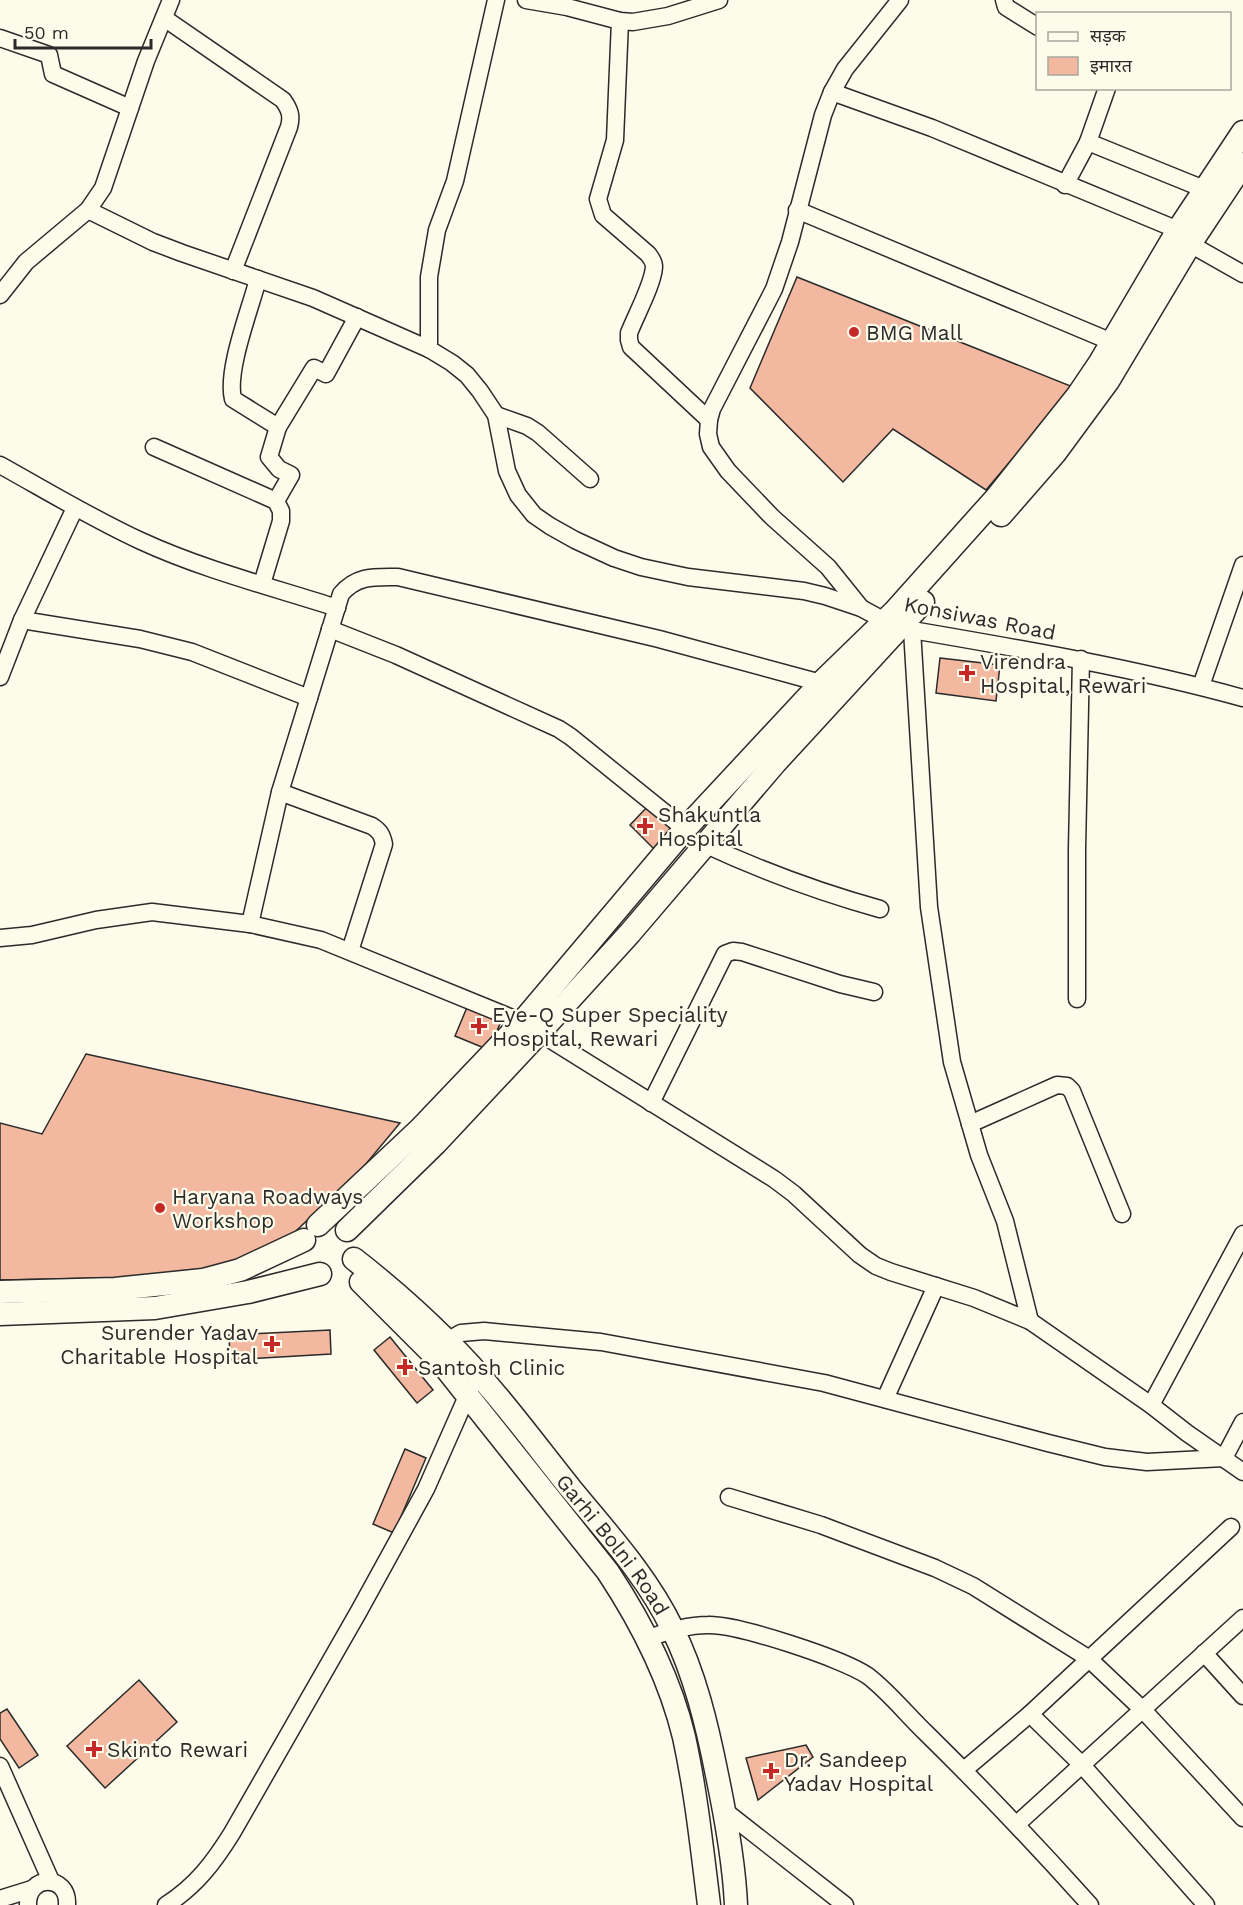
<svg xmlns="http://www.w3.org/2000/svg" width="1243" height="1905" font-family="'Work Sans','Noto Sans Devanagari',sans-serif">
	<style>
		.building { fill: #f2b8a0; stroke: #2b2b2b; stroke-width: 1.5 }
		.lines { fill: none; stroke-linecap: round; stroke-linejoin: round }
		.street-casing { stroke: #2b2b2b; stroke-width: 19 }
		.secondary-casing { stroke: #2b2b2b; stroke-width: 25 }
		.street { stroke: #fdfbea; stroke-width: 16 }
		.secondary { stroke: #fdfbea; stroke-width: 22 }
		.poi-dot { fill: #c62828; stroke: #fdfbea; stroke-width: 2 }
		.labels { text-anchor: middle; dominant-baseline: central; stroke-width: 4.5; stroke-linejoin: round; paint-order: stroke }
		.poi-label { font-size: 21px; fill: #2b2b2b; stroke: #fdfbea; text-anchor: start }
		.street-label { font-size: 21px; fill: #2b2b2b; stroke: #fdfbea }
	</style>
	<rect width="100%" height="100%" fill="#fdfbea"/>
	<!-- building -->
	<g class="building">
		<path d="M797,277L1073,387L986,490L893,429L843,482L750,388Z"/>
		<path d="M940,658L1000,665L996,701L936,693Z"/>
		<path d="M648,806L674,832L656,851L630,825Z"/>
		<path d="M468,1005L502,1019L489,1050L455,1036Z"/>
		<path d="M86,1054L400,1123L365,1165L275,1251L204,1276L0,1280V1123L42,1134Z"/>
		<path d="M330,1330L331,1354L230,1360L229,1335Z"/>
		<path d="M390,1337L433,1390L417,1403L374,1350Z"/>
		<path d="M405,1449L426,1458L394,1533L373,1524Z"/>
		<path d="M139,1680L177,1722L105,1788L67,1746Z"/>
		<path d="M7,1709L38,1755L19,1768L0,1739V1713Z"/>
		<path d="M806,1745L813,1757L758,1800L746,1758Z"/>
	</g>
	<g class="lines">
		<defs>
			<g id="street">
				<path d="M526,0L567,7L620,21L633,22L668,16L719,0"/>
				<path d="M1004,0L1006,7L1038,27"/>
				<path d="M164,18L283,100C290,110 292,116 289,127L233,271"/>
				<path d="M620,21L615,140L598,199L603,215L648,254C651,258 654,261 654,267C653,284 636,315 629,333V340L631,347L709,420"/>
				<path d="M0,38L49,55L53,74L130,108"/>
				<path d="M1107,88L1088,142L1204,189"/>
				<path d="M832,92L932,128L1178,230"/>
				<path d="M1065,185L1088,142"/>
				<path d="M88,210L153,242L182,253L313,298L429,349L452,363L467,375L480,391L496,415L507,471L518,495L534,515L550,526L575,540L614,558L641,567L688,577L804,591L825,596L861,608L885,621L912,630C1023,649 1134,668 1243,698"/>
				<path d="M797,210L1112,342"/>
				<path d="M1190,244L1243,274"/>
				<path d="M258,279C250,310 226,370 233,399L278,427L269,457L279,469L291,475L276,501"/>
				<path d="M0,295L26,262L88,210L103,188L146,61L171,0"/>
				<path d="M429,349V277L437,230L455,181L496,0"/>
				<path d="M496,415L527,426L538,433L590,479"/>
				<path d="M278,427L314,368L326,374L357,317"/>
				<path d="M154,447L276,501L281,511V521L262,584"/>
				<path d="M0,465C47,491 93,519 141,541C204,570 272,587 337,608"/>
				<path d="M861,608L828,567L772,517L728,471L711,447L708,434L709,420L712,409L774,289L790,242L823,115L832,92L845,69L900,0"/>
				<path d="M22,620L140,639L192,652L309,698"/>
				<path d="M330,629L396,655L559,729L571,737L685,829"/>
				<path d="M912,630L929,907L952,1062L979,1155L1005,1221L1030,1321"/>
				<path d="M0,677L22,620L75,508"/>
				<path d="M1201,686L1243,565"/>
				<path d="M280,792L372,826C380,831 382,835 384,844L350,951"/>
				<path d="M704,844C762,871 819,892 880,909"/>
				<path d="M250,924L280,792L341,594C357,575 374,577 398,577L659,639L821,683"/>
				<path d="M0,938L32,935L96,920L152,912L250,924L321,940L522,1022L774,1179L794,1194L860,1255L876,1266L891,1272L974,1298L1030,1321L1151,1405L1187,1433L1243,1472"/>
				<path d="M1077,999V849L1081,659"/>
				<path d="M651,1103L725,954L733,951L742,952L840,984L874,992"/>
				<path d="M970,1124L1057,1085L1067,1086L1072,1091L1122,1214"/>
				<path d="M440,1347L447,1341L461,1333L484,1331L601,1342L824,1383L1048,1443L1105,1457L1147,1462L1224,1458L1243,1422"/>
				<path d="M885,1399L936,1286"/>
				<path d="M1151,1405L1243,1234"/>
				<path d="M729,1497L821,1525L935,1568L973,1586L1088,1658L1143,1710L1243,1818"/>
				<path d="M647,1639C667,1631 686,1625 708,1625C737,1624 844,1659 868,1676C889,1692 907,1715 927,1734C983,1789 1037,1846 1090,1905"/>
				<path d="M1204,1653L1243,1696"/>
				<path d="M1030,1714L1082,1765L1206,1905"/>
				<path d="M0,1766L51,1881"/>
				<path d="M964,1770L1030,1714L1231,1527"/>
				<path d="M725,1811L845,1905"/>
				<path d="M1017,1824L1243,1618"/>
				<path d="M0,1899L32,1889"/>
				<path d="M28,1905C27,1874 69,1874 67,1905"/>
				<path d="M166,1905C196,1886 214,1862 232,1833L359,1611L426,1489L471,1387"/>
			</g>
			<g id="secondary">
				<path d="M1001,515L1055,453L1108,381L1190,244L1243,164"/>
				<path d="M318,1225L420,1129L522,1022L685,829L821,683L894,612L996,498L1078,395L1099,364L1178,230L1243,132"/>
				<path d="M347,1230L436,1143L539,1033L630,933L775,763L923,602"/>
				<path id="s1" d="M354,1259C386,1284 417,1311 446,1340C492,1385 531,1439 571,1489C607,1533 647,1576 672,1628C695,1674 707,1725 717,1775C726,1818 734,1861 736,1905"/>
				<path d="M361,1282L440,1361L608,1572C641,1622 670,1679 684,1737C696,1792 702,1849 709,1905"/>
				<path d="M0,1292L115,1289L203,1280L240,1270L304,1240"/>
				<path d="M0,1314L155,1308L248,1292L320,1274"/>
			</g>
		</defs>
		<!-- street casing -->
		<use href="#street" class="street-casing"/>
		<!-- secondary casing -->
		<use href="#secondary" class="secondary-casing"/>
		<!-- street -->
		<use href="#street" class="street"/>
		<!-- secondary -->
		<use href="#secondary" class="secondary"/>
	</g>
	<!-- markers -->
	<g class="poi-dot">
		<circle cx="854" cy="332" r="6"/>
		<path d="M964 664h6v6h6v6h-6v6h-6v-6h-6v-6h6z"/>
		<path d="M642 817h6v6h6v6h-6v6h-6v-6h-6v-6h6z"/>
		<path d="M476 1017h6v6h6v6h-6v6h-6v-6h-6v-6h6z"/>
		<circle cx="160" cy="1208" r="6"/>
		<path d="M269 1335h6v6h6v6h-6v6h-6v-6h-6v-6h6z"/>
		<path d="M402 1358h6v6h6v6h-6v6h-6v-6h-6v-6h6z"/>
		<path d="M91 1740h6v6h6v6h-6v6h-6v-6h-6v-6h6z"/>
		<path d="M768 1762h6v6h6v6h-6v6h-6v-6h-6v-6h6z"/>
	</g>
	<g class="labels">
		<!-- poi labels -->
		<g class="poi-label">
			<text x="866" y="332">BMG Mall</text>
			<text x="980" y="661">Virendra<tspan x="980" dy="24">Hospital, Rewari</tspan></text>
			<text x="658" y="814">Shakuntla<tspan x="658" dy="24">Hospital</tspan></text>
			<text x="492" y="1014">Eye-Q Super Speciality<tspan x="492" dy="24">Hospital, Rewari</tspan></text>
			<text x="172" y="1196">Haryana Roadways<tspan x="172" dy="24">Workshop</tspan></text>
			<text x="258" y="1332" text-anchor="end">Surender Yadav<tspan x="258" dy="24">Charitable Hospital</tspan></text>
			<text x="418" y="1367">Santosh Clinic</text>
			<text x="107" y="1749">Skinto Rewari</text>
			<text x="784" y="1759">Dr. Sandeep<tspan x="784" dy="24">Yadav Hospital</tspan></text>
		</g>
		<!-- street labels -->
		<g class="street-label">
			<text transform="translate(980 618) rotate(11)">Konsiwas Road</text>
			<text stroke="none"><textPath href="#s1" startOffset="387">Garhi Bolni Road</textPath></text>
		</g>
	</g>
	<!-- legend -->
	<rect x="1036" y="12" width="195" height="78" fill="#fdfbea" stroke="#a9a89e" stroke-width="1.5"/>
	<rect x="1048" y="32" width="30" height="9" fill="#fdfbea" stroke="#a9a89e" stroke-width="1.5"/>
	<text x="1090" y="42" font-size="18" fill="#2b2b2b">सड़क</text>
	<rect x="1048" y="57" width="30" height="18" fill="#f2b8a0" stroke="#a9a89e" stroke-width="1.5"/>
	<text x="1090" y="72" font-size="18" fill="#2b2b2b">इमारत</text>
	<!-- scale -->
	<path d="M15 39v9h136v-9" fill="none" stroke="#2b2b2b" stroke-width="3"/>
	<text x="24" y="39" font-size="18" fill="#2b2b2b" stroke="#fdfbea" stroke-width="4.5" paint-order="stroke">50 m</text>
</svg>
